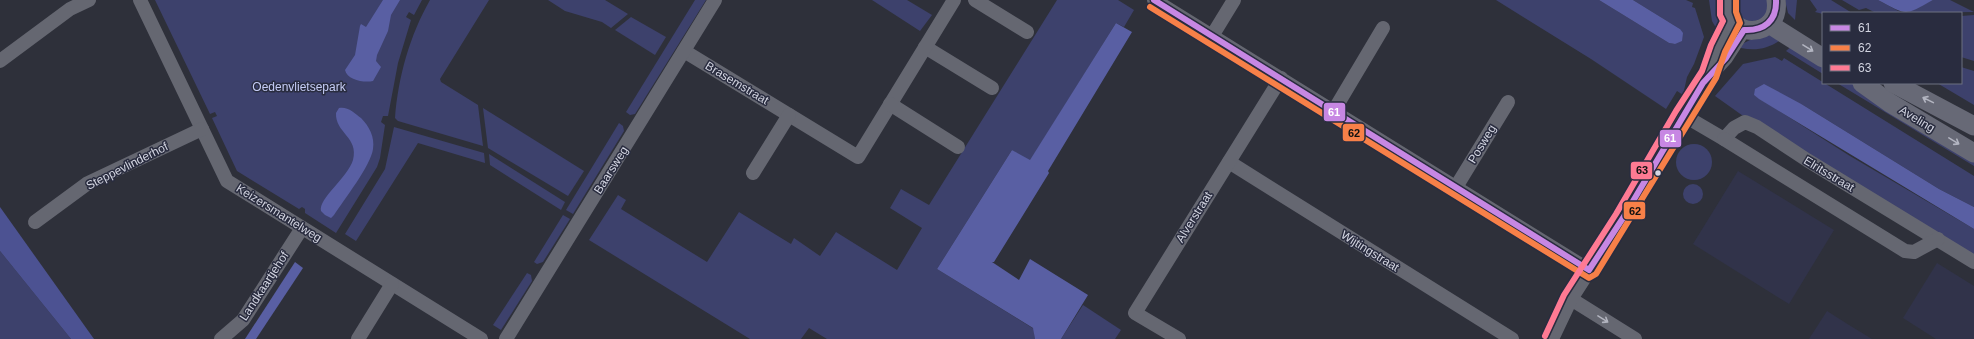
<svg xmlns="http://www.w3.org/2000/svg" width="1974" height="339" font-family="Helvetica,sans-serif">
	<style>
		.built { fill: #31334a }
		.green { fill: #3d416c }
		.forest { fill: #4c5292 }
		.water { fill: #595fa3 }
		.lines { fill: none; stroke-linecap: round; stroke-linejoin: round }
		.minor { stroke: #656771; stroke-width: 14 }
		.secondary { stroke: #676976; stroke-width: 19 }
		.bus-1-casing { stroke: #292c3f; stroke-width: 9 }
		.bus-2-casing { stroke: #292c3f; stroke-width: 9 }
		.bus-3-casing { stroke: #292c3f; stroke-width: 9 }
		.bus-1 { stroke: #c787e3; stroke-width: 6 }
		.bus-2 { stroke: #f78048; stroke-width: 6 }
		.bus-3 { stroke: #fe7a93; stroke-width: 6 }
		.oneway { stroke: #b3b5c1 }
		.oneway2 { stroke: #b2b4bf }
		.bus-dot { fill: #d3d5e1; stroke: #292c3f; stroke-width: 1.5 }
		.labels { text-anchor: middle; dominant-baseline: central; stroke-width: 3; stroke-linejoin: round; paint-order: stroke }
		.street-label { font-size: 12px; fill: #d3d5e1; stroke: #292c3f }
		.park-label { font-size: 12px; fill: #c5ccf5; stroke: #292c3f }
		.line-badge { stroke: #292c3f; stroke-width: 1.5 }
		.badge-label { font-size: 11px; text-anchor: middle; font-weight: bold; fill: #fff }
		.pale-badge-label { font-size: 11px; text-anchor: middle; font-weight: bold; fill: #111 }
	</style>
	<rect width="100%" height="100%" fill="#2e303a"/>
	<!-- built -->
	<g class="built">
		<path d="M1738,171L1834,230L1789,304L1693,244Z"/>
		<path d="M1937,263L1974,286V339H1936L1903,318Z"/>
		<path d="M1827,311L1849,325L1872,339H1809Z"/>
	</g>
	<!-- green -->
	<g class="green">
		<path d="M155,0H422L414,15L409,12L406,17L411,20L398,63L388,116H383L381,122L385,125L380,158L377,167L336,233L305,213V209L302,207L299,209L237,171L212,118L217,116L215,112L210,114Z"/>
		<path d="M430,0H489L440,79L441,82L478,105L483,146L398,121L395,118C398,77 410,35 430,0Z"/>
		<path d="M548,0H605L628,14L611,28L602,22L565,11Z"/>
		<path d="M695,0H706L635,114L630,115L626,112Z"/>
		<path d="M872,0H907L932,15L920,31Z"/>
		<path d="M1057,0H1118L1134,10L1124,27L1116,23L1030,161L1012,150L937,269L1034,329L1035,339H827L809,328L801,339H750L589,240L618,195L626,200L621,209L707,262L739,212L791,244L794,238L820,256L836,232L897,270L922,228L890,208L901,189L929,205Z"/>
		<path d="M1496,0H1599L1669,43L1675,44L1680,29L1633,0H1686L1693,3L1692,7L1695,8L1704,37L1694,64L1687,77L1683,95L1677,91L1666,109L1591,59Z"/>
		<path d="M1709,0H1719L1723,25L1720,35L1712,21Z"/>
		<path d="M1735,0H1771L1768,18L1745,23L1734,4Z"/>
		<path d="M1785,0H1797L1795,20L1788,13Z"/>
		<path d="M1810,0H1831L1852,13L1823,14L1815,12L1817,10Z"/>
		<path d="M1842,0H1878L1902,13H1876L1866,8L1859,10Z"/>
		<path d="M1933,0H1950L1974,12L1905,13Z"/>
		<path d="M1974,15V61L1961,57V16Z"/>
		<path d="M631,17L666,37L655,55L615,30Z"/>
		<path d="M1770,35L1779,41C1767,49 1755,51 1741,48L1740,45L1754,38Z"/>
		<path d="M1794,44L1823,63V74L1786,51Z"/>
		<path d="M1775,57L1782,61L1784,58L1974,176V207L1939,189L1803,105L1754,95L1850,156L1974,229V255L1746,118L1715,96L1743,64Z"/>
		<path d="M1961,67L1974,71V105L1937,83H1961Z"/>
		<path d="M1837,83H1852L1896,112L1974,160V166Z"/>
		<path d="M483,108L584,171L568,196L488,148Z"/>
		<path d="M619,123L623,126L624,131L573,214L566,210Z"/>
		<path d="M394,127L484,153L485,163L418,143L356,241L345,234L385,169Z"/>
		<circle cx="1694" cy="162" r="18"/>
		<path d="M489,154L565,202L561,210L490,165Z"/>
		<circle cx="1693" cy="194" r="10"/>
		<path d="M563,215L570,219L543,262L537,264L534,262Z"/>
		<path d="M0,251L71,339H0Z"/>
		<path d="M527,273L531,275L532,281L501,330L493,325Z"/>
		<path d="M1083,305L1121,330L1115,339H1061Z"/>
	</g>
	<!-- forest -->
	<path class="forest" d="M0,207L94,339H71L0,251Z"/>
	<!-- water -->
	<g class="water">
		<path d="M383,0H400L391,15L388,31L377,55L376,61L381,67L373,81C364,83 347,80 345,70L355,55L360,26L361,24L366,27Z"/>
		<path d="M1599,0H1633L1680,29L1683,33L1682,41L1675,44L1669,43Z"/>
		<path d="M1878,0H1933C1904,16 1908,16 1878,0Z"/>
		<path d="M1116,23L1132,32L1048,171L1049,173L994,262H992L1019,280L1030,259L1088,295L1061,339H1035L1033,328L937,269L1012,150L1030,160Z"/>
		<path d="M1764,84L1803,105L1939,189L1974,207V229L1759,99L1754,95L1755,89Z"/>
		<path d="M339,108C347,106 355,113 361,118C369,126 375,137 373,149C371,165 344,200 334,215L331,218L325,215L321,211C318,199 348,177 353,160C359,137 335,133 336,113Z"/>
		<path d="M295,262L303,268L256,339H245Z"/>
	</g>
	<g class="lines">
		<!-- minor -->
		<g class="minor">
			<path d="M140,0L227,181L481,339"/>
			<path d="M975,0L1027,32"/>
			<path d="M1154,0L1589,270"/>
			<path d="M1212,36L1234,0"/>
			<path d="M925,47L992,88"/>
			<path d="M684,51L858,157L954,0"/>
			<path d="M0,61L70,9L89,0"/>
			<path d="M1710,71L1718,49L1732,21"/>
			<path d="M890,104L958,147"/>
			<path d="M1333,112L1383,28"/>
			<path d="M1683,115L1724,139L1734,128L1745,122L1757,127L1807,160L1974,262"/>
			<path d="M1724,139L1905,251L1914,252L1938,239"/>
			<path d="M1229,162L1512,339"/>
			<path d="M753,173L789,115"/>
			<path d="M1456,187L1508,102"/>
			<path d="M35,222L88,183L202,129"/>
			<path d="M1571,299L1635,339"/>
			<path d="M221,339L243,320L302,228"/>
			<path d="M358,339L392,284"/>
			<path d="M506,339L715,0"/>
			<path d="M1179,339L1135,313L1281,78"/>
			<path d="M1552,339L1571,299L1623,218L1703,83L1726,58L1744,30"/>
		</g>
		<!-- secondary -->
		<g class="secondary">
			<path d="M1728,0C1723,41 1782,40 1776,0"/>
			<path d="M1769,24L1823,58"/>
			<path d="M1862,83L1890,103L1974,153"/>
			<path d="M1893,83L1974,126"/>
		</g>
		<defs>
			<path id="bus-1" d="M1154,0L1589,270L1623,218L1703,83L1726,58L1744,30C1764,31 1777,21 1776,0"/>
			<path id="bus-2" d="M1150,7L1589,278L1596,274L1716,78L1725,52L1740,23L1736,12V0"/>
			<path id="bus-3" d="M1545,336L1564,295L1616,214L1676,111L1702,71L1711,45L1723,21L1720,15V0"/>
		</defs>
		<!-- bus-1 casing -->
		<use href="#bus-1" class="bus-1-casing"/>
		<!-- bus-2 casing -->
		<use href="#bus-2" class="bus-2-casing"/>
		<!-- bus-3 casing -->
		<use href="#bus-3" class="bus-3-casing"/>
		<!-- bus-1 -->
		<use href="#bus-1" class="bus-1"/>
		<!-- bus-2 -->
		<use href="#bus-2" class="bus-2"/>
		<!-- bus-3 -->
		<use href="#bus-3" class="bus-3"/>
	</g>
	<!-- one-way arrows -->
	<defs><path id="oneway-shaft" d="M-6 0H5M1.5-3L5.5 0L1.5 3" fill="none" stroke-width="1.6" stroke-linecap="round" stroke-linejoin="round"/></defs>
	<g class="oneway">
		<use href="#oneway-shaft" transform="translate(1808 48) rotate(32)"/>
		<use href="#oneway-shaft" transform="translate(1928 100) rotate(-154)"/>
		<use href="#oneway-shaft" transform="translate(1954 141) rotate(31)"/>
	</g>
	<use class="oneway2" href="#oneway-shaft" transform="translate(1603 319) rotate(32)"/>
	<!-- markers -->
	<circle class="bus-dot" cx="1658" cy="173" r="3.5"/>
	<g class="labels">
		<!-- street labels -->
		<g class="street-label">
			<text transform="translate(737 83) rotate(31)">Brasemstraat</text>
			<text transform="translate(1917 119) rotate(31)">Aveling</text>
			<text transform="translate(1482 144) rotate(-59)">Posweg</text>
			<text transform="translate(127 166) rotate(-27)">Steppevlinderhof</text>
			<text transform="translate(611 170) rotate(-58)">Baarsweg</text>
			<text transform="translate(1829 174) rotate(31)">Elritsstraat</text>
			<text transform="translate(279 213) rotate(32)">Keizersmantelweg</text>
			<text transform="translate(1194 217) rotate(-58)">Alverstraat</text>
			<text transform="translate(1370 251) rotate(32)">Wijtingstraat</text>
			<text transform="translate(264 286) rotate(-57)">Landkaartjehof</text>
		</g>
		<!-- park labels -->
		<g class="park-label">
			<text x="299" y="87">Oedenvlietsepark</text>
		</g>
	</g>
	<g class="line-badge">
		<rect x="1323" y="102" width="23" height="20" rx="4" fill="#c787e3"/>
		<rect x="1342" y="123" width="23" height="19" rx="4" fill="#f78048"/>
		<rect x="1659" y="129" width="23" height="19" rx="4" fill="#c787e3"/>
		<rect x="1630" y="161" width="23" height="19" rx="4" fill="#fe7a93"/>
		<rect x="1623" y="201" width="23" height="19" rx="4" fill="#f78048"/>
	</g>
	<g class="badge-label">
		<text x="1334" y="116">61</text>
		<text x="1670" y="142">61</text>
	</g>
	<g class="pale-badge-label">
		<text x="1354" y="137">62</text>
		<text x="1642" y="174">63</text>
		<text x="1635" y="215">62</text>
	</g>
	<!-- legend -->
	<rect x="1822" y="12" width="140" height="72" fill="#292c3f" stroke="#6d7080"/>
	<rect x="1830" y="25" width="20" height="6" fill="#c787e3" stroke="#6d7080"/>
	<text x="1858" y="32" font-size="12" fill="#d3d5e1">61</text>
	<rect x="1830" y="45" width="20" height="6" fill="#f78048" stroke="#6d7080"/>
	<text x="1858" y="52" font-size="12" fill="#d3d5e1">62</text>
	<rect x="1830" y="65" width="20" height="6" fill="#fe7a93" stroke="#6d7080"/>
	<text x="1858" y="72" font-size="12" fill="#d3d5e1">63</text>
</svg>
